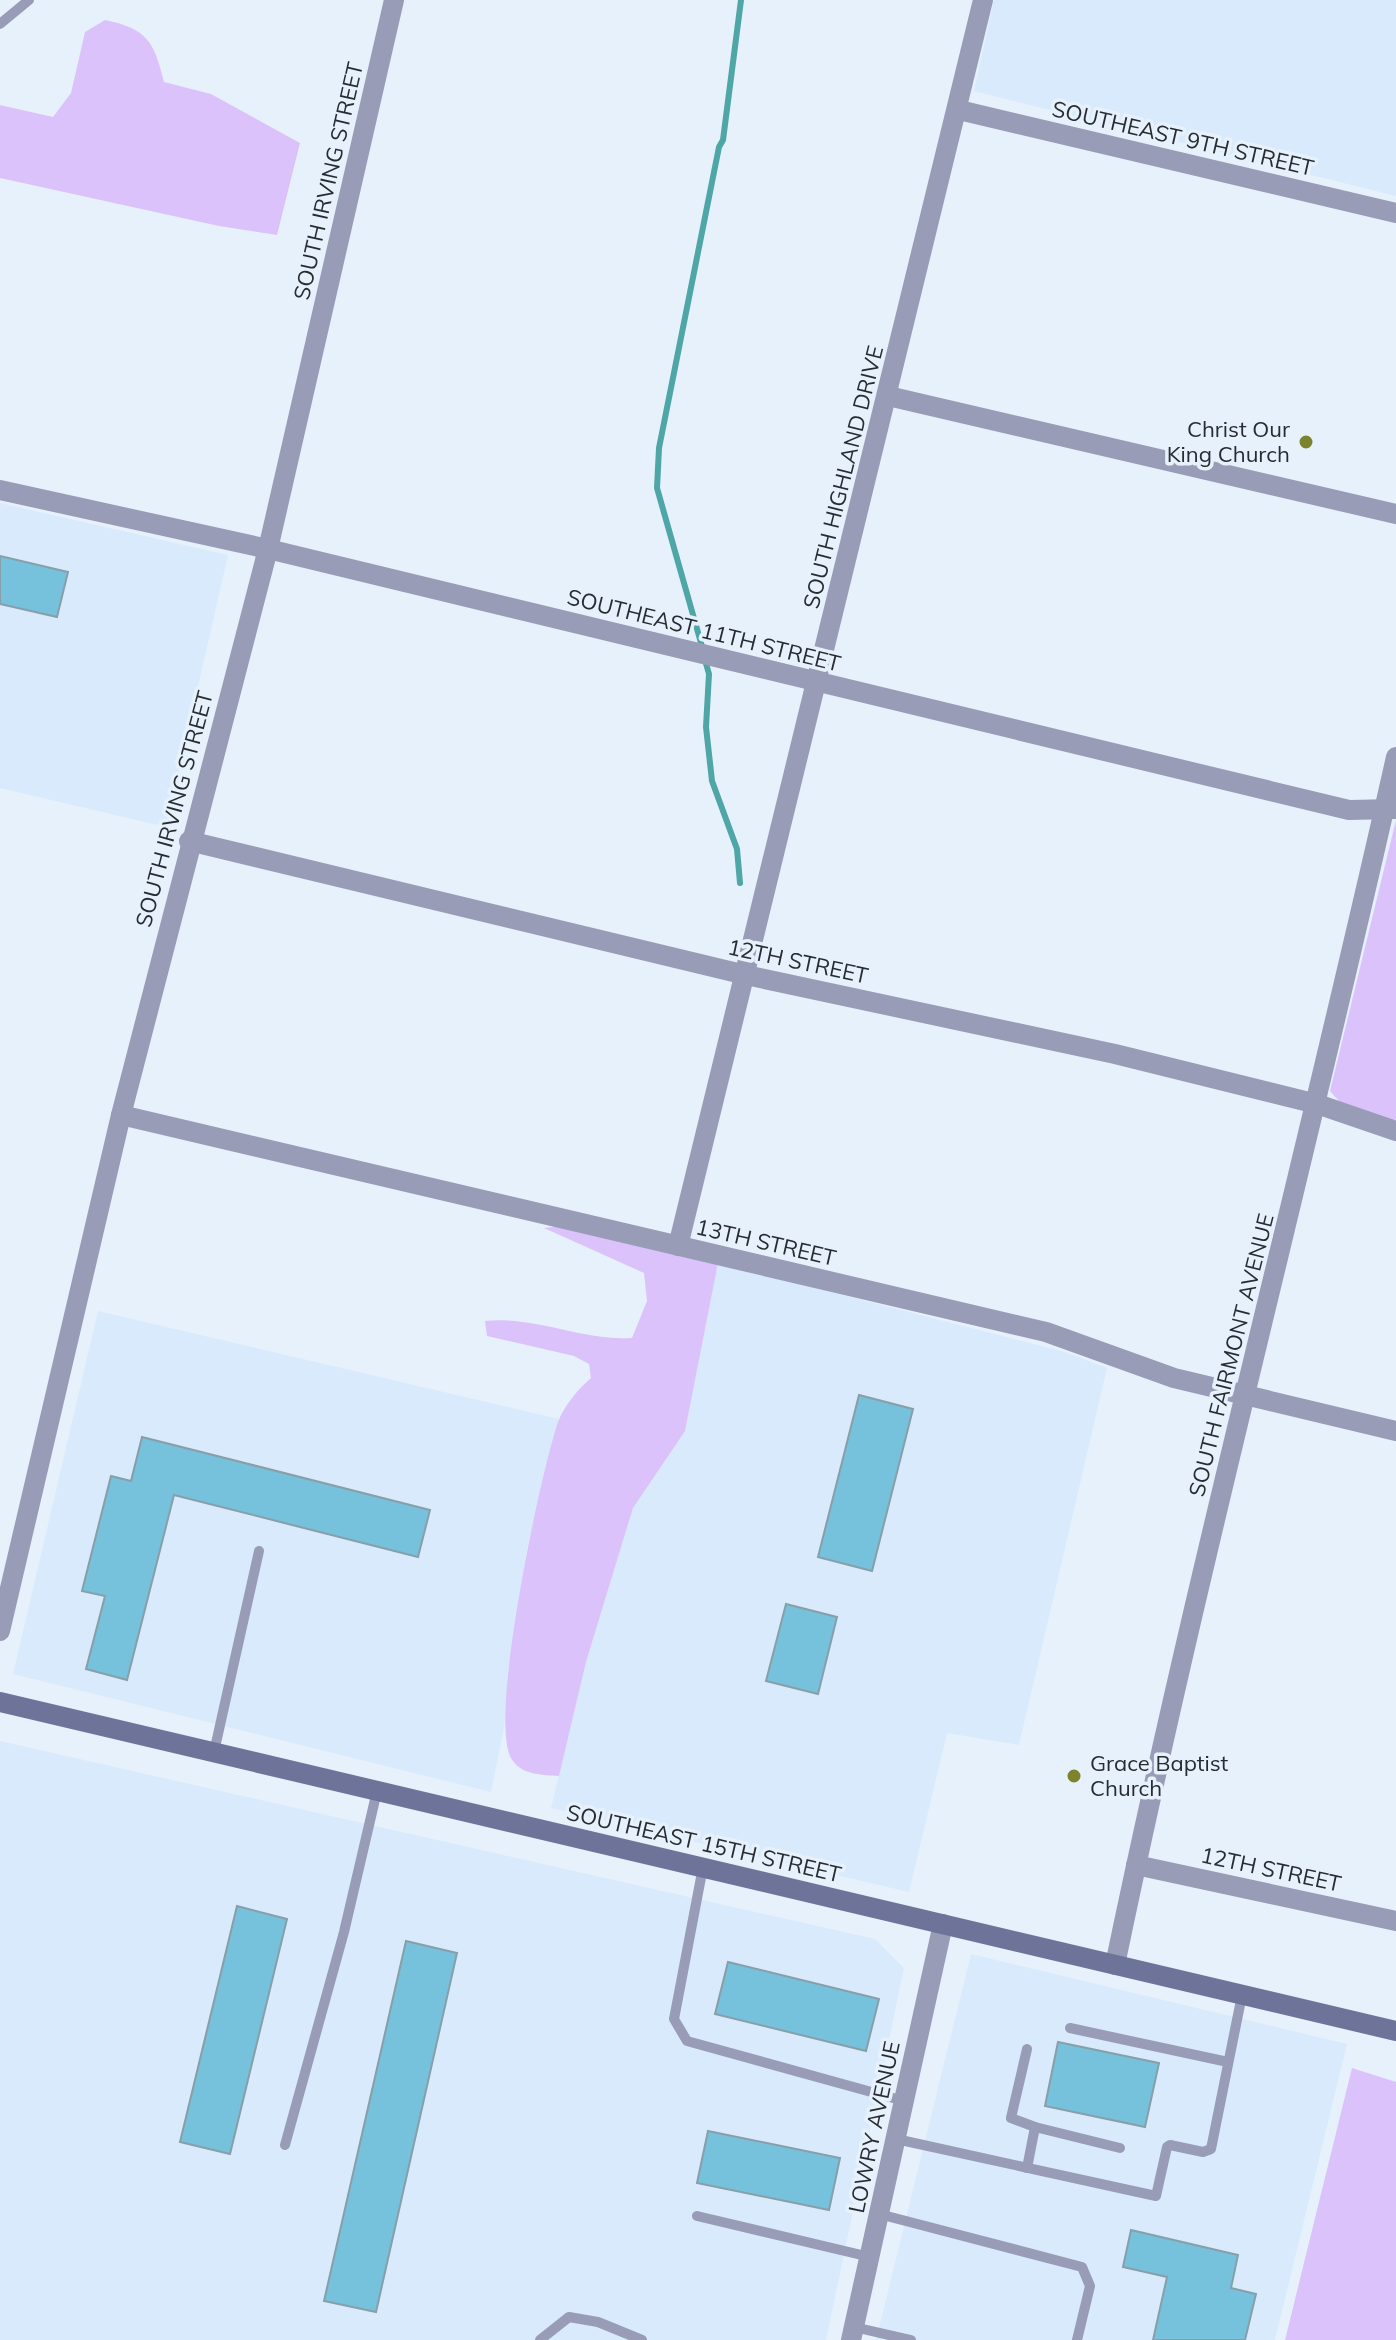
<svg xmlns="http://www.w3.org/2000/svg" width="1396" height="2340" font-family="Mulish,sans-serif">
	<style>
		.built { fill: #d8eafc }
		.green { fill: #dcc2fb }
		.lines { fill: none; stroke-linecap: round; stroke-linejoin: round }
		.stream { stroke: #4ea6a6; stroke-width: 6 }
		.building { fill: #76c1dc; stroke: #879fa8; stroke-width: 2 }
		.lane { stroke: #989cb6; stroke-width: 10 }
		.street { stroke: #989cb6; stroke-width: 20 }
		.secondary { stroke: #6e7499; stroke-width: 20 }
		.poi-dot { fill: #7d822d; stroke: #e7f1fc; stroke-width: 3 }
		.labels { text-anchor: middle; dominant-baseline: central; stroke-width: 7; stroke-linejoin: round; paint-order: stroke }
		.street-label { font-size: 22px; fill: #262c32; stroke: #e7f1fc }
		.poi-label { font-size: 22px; fill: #262c32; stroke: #e7f1fc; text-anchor: end }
	</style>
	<rect width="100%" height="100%" fill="#e7f1fc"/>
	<!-- built -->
	<g class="built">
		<path d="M994,0H1396V196L974,91Z"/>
		<path d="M0,503L228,555L166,827L0,788Z"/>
		<path d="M718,1263L1065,1352L1107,1368L1019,1745L947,1733L909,1892L551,1808L586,1662L633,1508L685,1430Z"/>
		<path d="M98,1311L559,1419L527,1549L508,1670L504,1728L491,1792L13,1674Z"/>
		<path d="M0,1741L875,1939L904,1968L826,2340H0Z"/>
		<path d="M971,1954L1347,2044L1275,2340H876Z"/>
	</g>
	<!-- green -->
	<g class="green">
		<path d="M105,20C148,29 154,42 164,82L211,94L300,143L277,235L219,226L0,178V105L53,117L71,93L85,32Z"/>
		<path d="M1396,820V1122L1346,1109L1330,1091Z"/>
		<path d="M563,1226L718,1263L685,1431L633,1508L586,1662L559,1776C542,1775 520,1775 511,1758C488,1717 541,1472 558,1422C564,1406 578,1389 591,1378L589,1364L574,1356L487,1336L485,1321C535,1316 582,1341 632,1338L647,1301L644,1273L544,1228Z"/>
		<path d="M1352,2068L1396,2082V2340H1285Z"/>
	</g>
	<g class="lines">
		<!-- stream -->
		<g class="stream">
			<path d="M703,650L657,488L659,448L719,147L723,140L741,0"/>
			<path d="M705,660L709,674L706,727L712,781L737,849L740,883"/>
		</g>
	</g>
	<!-- building -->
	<g class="building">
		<path d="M0,556L68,572L57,617L0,604Z"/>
		<path d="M859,1395L913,1409L872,1571L818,1557Z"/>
		<path d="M142,1437L430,1510L418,1557L174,1495L127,1680L86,1669L105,1596L82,1591L111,1476L131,1481Z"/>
		<path d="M786,1604L837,1617L818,1694L766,1681Z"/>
		<path d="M237,1906L287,1919L230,2154L180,2142Z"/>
		<path d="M406,1941L457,1953L376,2312L324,2301Z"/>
		<path d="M728,1962L879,1999L866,2051L715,2014Z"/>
		<path d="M1058,2042L1159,2063L1145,2127L1045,2106Z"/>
		<path d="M708,2131L840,2158L829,2210L697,2183Z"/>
		<path d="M1131,2230L1238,2255L1231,2288L1256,2294L1245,2340H1153L1167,2277L1123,2267Z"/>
	</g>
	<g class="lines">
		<!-- lane -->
		<g class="lane">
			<path d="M0,24L29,0"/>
			<path d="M214,1752L259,1551"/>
			<path d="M703,1867L674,2019L687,2041L904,2101"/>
			<path d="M1070,2028L1228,2062"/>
			<path d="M1027,2049L1011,2118L1035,2127"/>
			<path d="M896,2139L1156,2196L1167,2147L1170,2145L1203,2152L1211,2149L1242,1995"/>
			<path d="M285,2145L344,1932L377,1791"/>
			<path d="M1027,2168L1035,2127L1120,2148"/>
			<path d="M879,2214L1082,2267L1090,2286L1077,2340"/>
			<path d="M697,2216L870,2257"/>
			<path d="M854,2327L911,2340"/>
			<path d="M540,2340L569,2317L598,2322L642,2340"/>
		</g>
		<!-- street -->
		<g class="street">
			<path d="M959,110L1396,213"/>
			<path d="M888,396L1396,514"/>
			<path d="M0,490L268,549L1349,810L1396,809"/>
			<path d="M189,841L746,975L1115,1054L1317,1104L1396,1131"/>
			<path d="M121,1115L1046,1332L1174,1378L1396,1431"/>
			<path d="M678,1246L983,0"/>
			<path d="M0,1631L121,1115L268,549L394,0"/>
			<path d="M1136,1865L1396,1921"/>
			<path d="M1115,1965C1199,1560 1306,1160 1396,757"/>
			<path d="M851,2340L943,1924"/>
		</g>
		<!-- secondary -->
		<path class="secondary" d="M0,1702L1396,2031"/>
	</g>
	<!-- markers -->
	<g class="poi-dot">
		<circle cx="1306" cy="442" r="8"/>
		<circle cx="1074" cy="1776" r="8"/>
	</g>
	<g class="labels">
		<!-- street labels -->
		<g class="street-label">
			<text transform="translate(1183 138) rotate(13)">SOUTHEAST 9TH STREET</text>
			<text transform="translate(328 181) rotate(-77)">SOUTH IRVING STREET</text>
			<text transform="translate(843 477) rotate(-76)">SOUTH HIGHLAND DRIVE</text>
			<text transform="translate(704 630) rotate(14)">SOUTHEAST 11TH STREET</text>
			<text transform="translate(174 809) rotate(-75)">SOUTH IRVING STREET</text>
			<text transform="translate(798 961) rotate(12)">12TH STREET</text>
			<text transform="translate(766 1242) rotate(13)">13TH STREET</text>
			<text transform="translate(1231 1355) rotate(-76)">SOUTH FAIRMONT AVENUE</text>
			<text transform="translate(704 1843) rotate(13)">SOUTHEAST 15TH STREET</text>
			<text transform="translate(1271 1869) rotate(12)">12TH STREET</text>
			<text transform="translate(874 2127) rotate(-78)">LOWRY AVENUE</text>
		</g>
		<!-- poi labels -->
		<g class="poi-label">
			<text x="1290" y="429">Christ Our<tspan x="1290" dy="25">King Church</tspan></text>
			<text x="1090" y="1763" text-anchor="start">Grace Baptist<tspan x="1090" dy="25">Church</tspan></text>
		</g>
	</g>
</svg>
